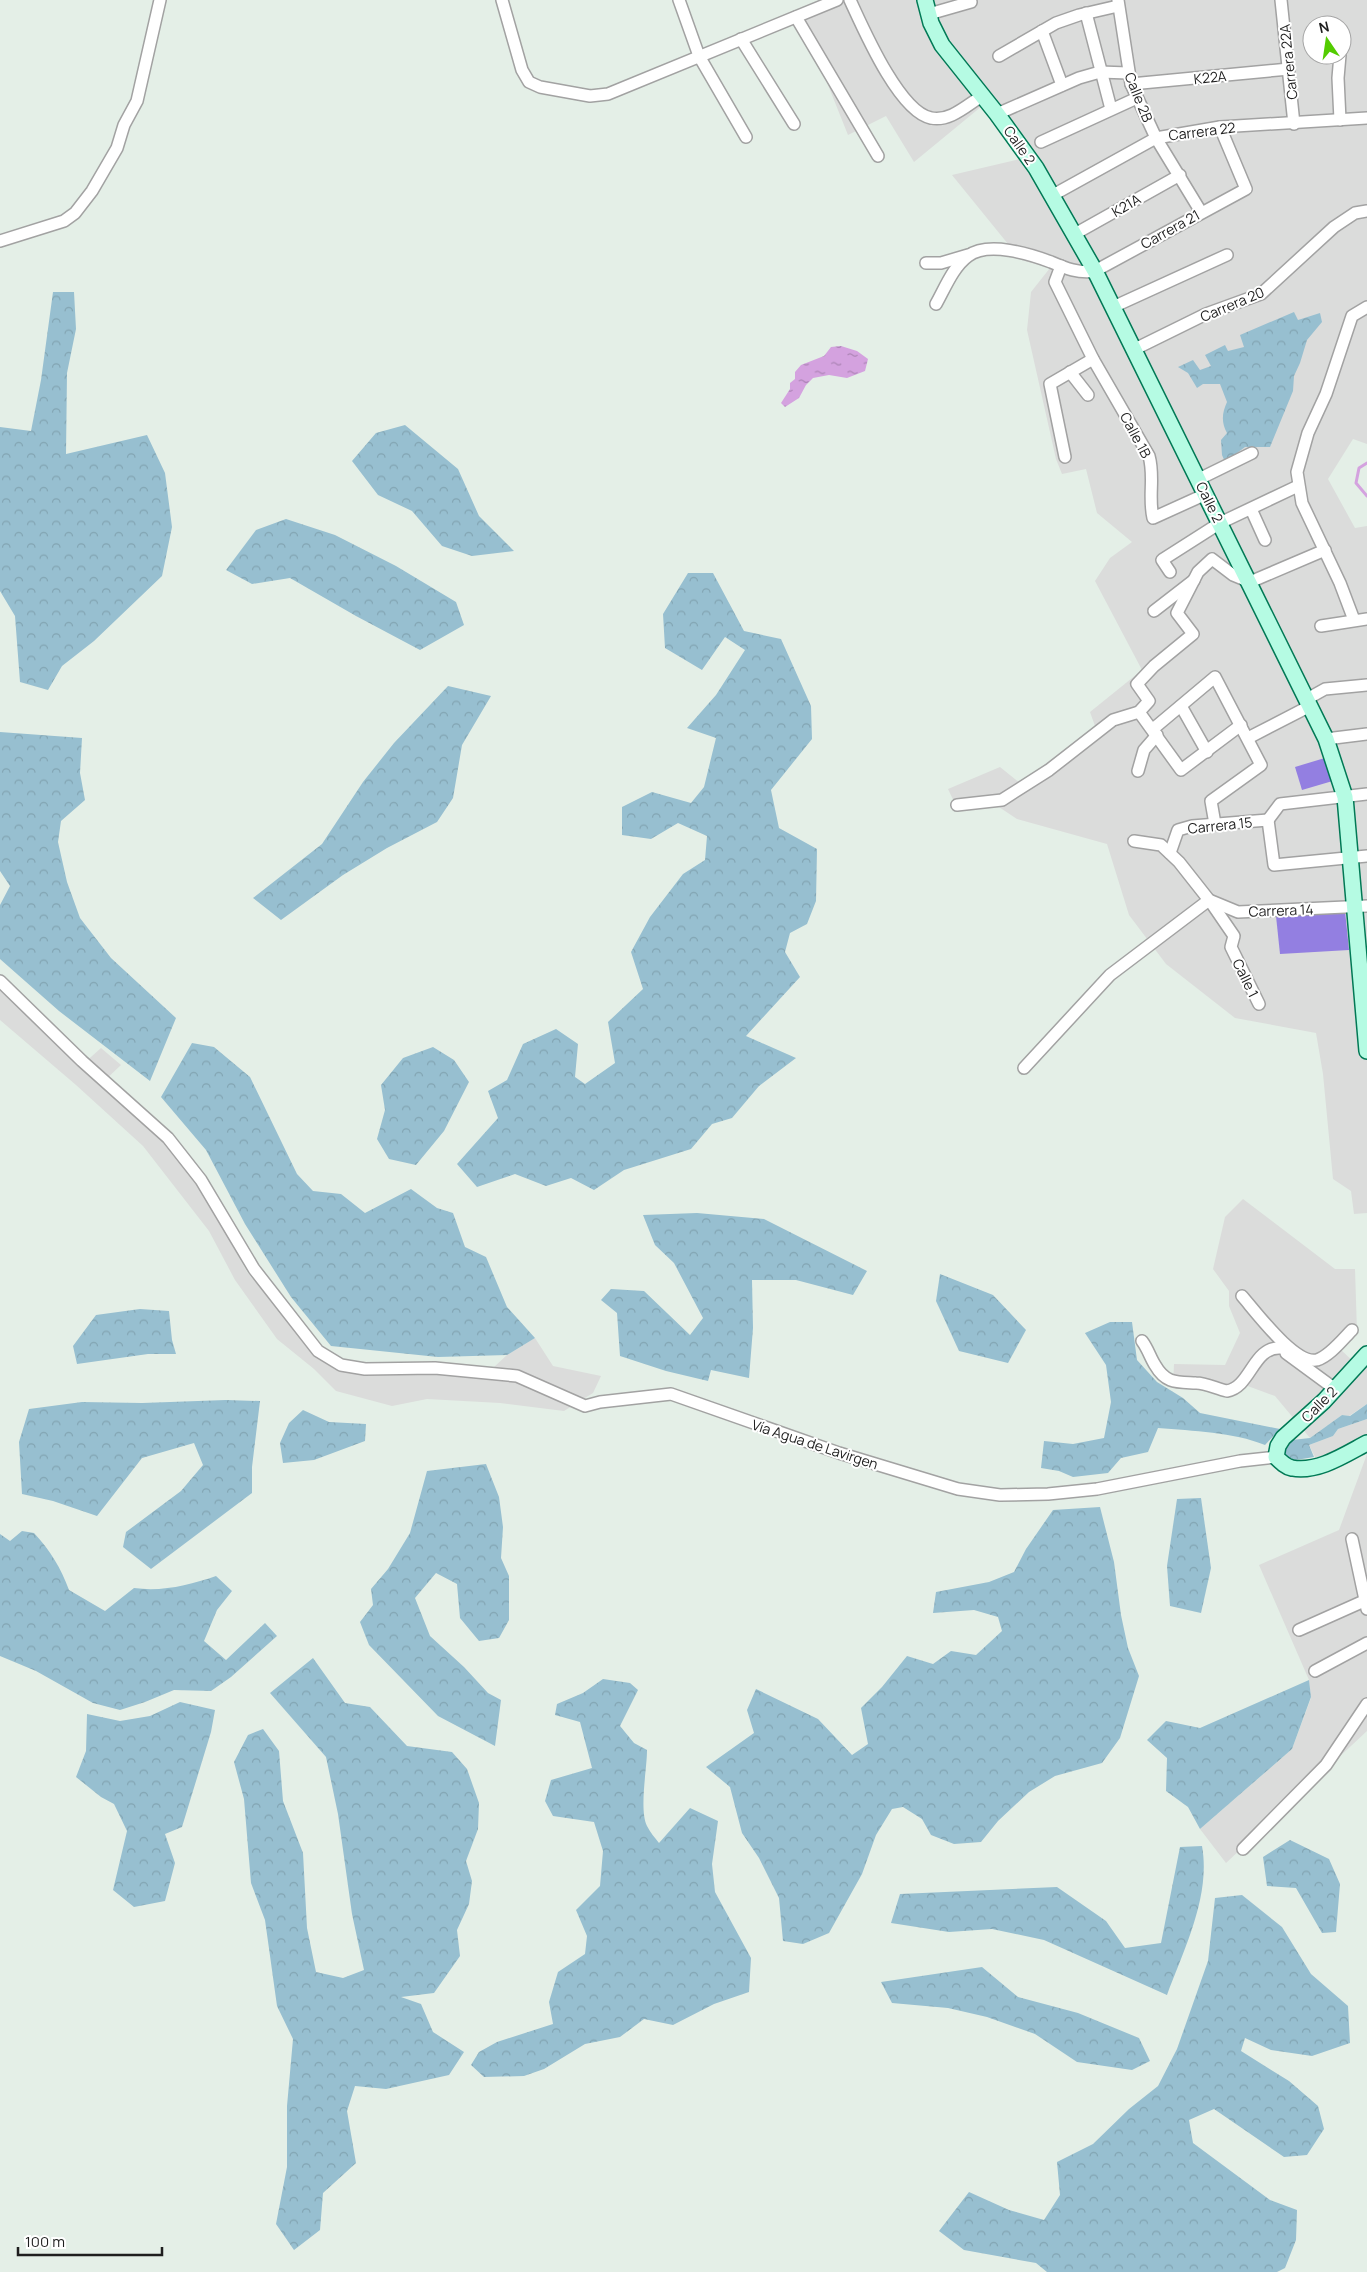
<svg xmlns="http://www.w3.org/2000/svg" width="1367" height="2272" font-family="Manrope,sans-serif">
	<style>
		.residential { fill: #dbdcdb; fill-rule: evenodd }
		.forest { fill: url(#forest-crowns) }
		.pitch { fill: #937fe1 }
		.water { fill: url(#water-ripples) }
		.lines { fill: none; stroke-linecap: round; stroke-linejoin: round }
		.stream { stroke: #d4a2df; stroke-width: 3 }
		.street-casing { stroke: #a2a2a2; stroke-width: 14 }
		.secondary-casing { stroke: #017955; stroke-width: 18 }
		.street { stroke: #fff; stroke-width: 11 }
		.secondary { stroke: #b5fbe3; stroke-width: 15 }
		.labels { text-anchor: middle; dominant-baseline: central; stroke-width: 4; stroke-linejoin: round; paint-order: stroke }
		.street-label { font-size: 14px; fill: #1e1e1e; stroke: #fff }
	</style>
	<defs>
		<pattern id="forest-crowns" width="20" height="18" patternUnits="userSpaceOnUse" patternTransform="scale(1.25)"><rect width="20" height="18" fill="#97bfd0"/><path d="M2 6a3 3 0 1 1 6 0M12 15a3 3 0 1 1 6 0" fill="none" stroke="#82a4b2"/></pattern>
		<pattern id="water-ripples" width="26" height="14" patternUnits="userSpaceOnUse" patternTransform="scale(1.25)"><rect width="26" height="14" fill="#d4a2df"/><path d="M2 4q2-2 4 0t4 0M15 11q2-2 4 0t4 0" fill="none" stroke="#ab83b4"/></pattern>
	</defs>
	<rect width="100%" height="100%" fill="#e4efe7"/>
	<!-- residential -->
	<g class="residential">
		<path d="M833,0H1367V444L1353,439L1328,479L1355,528L1367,526V1213L1354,1214L1351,1191L1333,1179L1323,1074L1316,1033L1235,1018L1166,964L1129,915L1107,844L1017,819L999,807L958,810L948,789L1000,767L1020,783L1095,726L1090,712L1142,670L1095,581L1110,558L1132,542L1097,513L1086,469L1062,474L1056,459L1027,330L1031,292L1050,268L1021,260L952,175L1020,159L982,106L914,162L886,116L848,135L802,20ZM1312,25H1342V55H1312Z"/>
		<path d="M0,987L82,1065L101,1048L121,1065L102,1083L164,1139L198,1183L247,1272L315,1354L335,1369L360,1374L435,1371L492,1376L494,1367L507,1355L535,1338L553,1366L601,1376L593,1393L564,1411L500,1403L427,1399L392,1406L336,1391L314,1369L277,1339L235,1280L209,1231L143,1146L76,1085L0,1020Z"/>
		<path d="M1243,1199L1335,1269H1355L1357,1332L1340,1349L1355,1363L1367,1347V1404L1349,1416L1342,1415L1310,1438L1275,1396L1245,1385L1222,1394L1173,1386L1174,1364L1225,1365L1240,1333L1229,1306V1291L1213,1269L1225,1217Z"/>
		<path d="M1367,1419V1448L1321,1469L1309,1445L1333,1436L1338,1429Z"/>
		<path d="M1367,1454V1731L1226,1863L1200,1829L1292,1749L1311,1698L1309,1680L1259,1565L1339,1530Z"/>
	</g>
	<!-- forest -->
	<g class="forest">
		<path d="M53,292H74L76,329L67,373L66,454L147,435L165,473L172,527L162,576L94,641L62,666L48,690L20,682L15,616L0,591V427L31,431L41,380Z"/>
		<path d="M1294,312L1298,320L1320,313L1322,322L1307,340L1300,363L1294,376L1293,391L1270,447H1245L1225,462L1222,455L1221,440L1227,433C1221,422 1222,413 1227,402L1220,384H1203L1197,388L1188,373L1178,367L1193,360L1200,370L1211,366L1205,355L1225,345L1228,351L1244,347L1240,335Z"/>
		<path d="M405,425L458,469L479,516L514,551L472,556L442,546L412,511L378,495L352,461L376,433Z"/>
		<path d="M286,519L335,535L396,566L456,602L464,625L420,650L356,616L290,578L252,584L226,570L256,530Z"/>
		<path d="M688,573H713L744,631L781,639L811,706L812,739L771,790L779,828L817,849L816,901L807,924L790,933L785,952L800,977L746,1036L796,1058L759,1086L732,1118L712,1124L691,1149L624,1170L594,1190L571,1178L546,1186L515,1174L477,1187L457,1164L498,1118L488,1091L507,1080L523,1044L556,1029L578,1044L575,1077L585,1084L615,1063L608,1022L643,989L631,952L650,917L683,874L705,860L707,836L678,823L651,839L622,835V807L652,792L691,803L704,787L716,738L687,728L716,695L745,650L725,637L702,670L665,648L663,614Z"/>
		<path d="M448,686L491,696L462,745L453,798L437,822L387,848L343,875L281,920L253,898L322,844L363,782L394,743Z"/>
		<path d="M0,732L82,738L80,773L85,800L61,821L58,842L67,882L80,918L111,958L176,1018L150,1081L59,1011L0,959V905L10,886L0,871Z"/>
		<path d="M192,1043L214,1047L250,1077L297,1174L313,1191L341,1194L365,1213L411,1189L437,1208L453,1213L465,1247L486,1257L507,1307L535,1338L507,1355L438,1357L331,1346L291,1297L245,1224L206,1150L161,1097Z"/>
		<path d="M433,1047L454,1060L469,1082L444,1131L416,1165L389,1159L377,1139L385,1110L381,1085L403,1058Z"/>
		<path d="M697,1213L764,1219L867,1271L853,1295L796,1280H752L753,1328L749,1378L711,1370L708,1381L666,1371L620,1356L617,1313L601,1300L611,1289L644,1291L690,1335L703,1318L674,1263L655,1245L643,1215Z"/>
		<path d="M940,1274L993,1295L1026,1330L1008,1363L959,1351L936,1301Z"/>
		<path d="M140,1309L169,1311L172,1340L176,1354H148L77,1364L73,1346L96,1315Z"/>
		<path d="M1110,1322H1132L1137,1360L1157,1382L1183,1398L1200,1413L1280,1429L1265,1445C1233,1432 1193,1431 1158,1428L1148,1452L1121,1458L1108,1473L1073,1477L1059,1471L1041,1468L1044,1441L1073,1444L1104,1438L1111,1402L1106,1365L1085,1333Z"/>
		<path d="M226,1400L260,1401L252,1467V1493L151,1569L123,1547L126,1532L181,1491L203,1465L194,1443L142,1458L97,1516L53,1501L22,1494L19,1442L29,1409L82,1402L142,1403Z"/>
		<path d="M1367,1404V1419L1338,1429L1333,1436L1309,1445L1314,1457L1296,1460L1285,1457L1283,1449L1292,1440L1310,1438L1342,1415L1350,1416Z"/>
		<path d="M303,1410L329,1422L366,1424L365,1441L314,1460L283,1463L280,1443L289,1423Z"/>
		<path d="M486,1464L499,1497L503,1527L501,1558L509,1576V1620L499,1638L479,1641L460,1618L457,1584L436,1573L415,1598L430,1636L464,1667L488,1693L501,1700L495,1746L438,1716L369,1645L360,1622L373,1605L371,1589L388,1569L410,1533L427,1471Z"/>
		<path d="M1201,1498L1211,1568L1201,1613L1170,1606L1167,1566L1177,1499Z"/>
		<path d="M1100,1507L1114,1562L1121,1615L1128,1648L1139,1676L1120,1738L1102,1763L1055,1776L1029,1792L998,1821L981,1842L954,1844L931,1835L922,1819L903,1807L892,1809L876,1835L862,1874L829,1933L803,1944L783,1941L779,1898L759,1858L742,1833L730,1787L706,1767L754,1733L747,1710L756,1689L818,1719L852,1755L868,1744L861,1708L882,1687L907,1656L933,1664L951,1651L976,1655L1002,1631L998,1617L974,1610L933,1613L936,1592L989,1582L1014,1572L1026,1549L1053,1510Z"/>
		<path d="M22,1531L34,1533C50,1550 61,1568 69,1590L105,1611L134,1588C162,1592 190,1585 216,1576L232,1591L217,1610L204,1641L226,1660L265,1623L277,1636L231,1677L211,1691L174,1690L145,1702L120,1710L93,1703L36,1671L0,1656V1534L10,1541Z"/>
		<path d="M313,1658L345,1703L370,1707L407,1746L452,1752L467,1769L479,1803L478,1829L466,1861L472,1881L469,1904L457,1930L460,1956L434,1993L401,1997L421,2004L433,2032L464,2052L449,2075L386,2089L355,2086L347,2111L356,2163L323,2193L320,2230L294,2250L276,2224L287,2167V2106L293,2039L277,2006L265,1920L251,1883L244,1799L234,1762L248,1735L263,1729L279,1751L283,1801L303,1853L307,1928L316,1972L343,1978L364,1970L352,1914L338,1814L326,1757L270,1693Z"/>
		<path d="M603,1679L630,1683L638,1690L620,1726L634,1743L647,1750C647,1770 639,1809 647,1826C650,1832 655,1838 659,1843L690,1808L718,1821L712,1864L715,1892L751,1958L749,1992L714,2004L673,2025L644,2019L620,2037L585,2044L544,2069L524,2076L484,2077L471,2065L479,2052L497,2042L553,2024L549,2002L558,1972L585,1954L587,1936L576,1910L600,1886L603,1851L594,1822L553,1816L545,1801L551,1780L592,1768L580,1722L555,1715L557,1704L583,1693Z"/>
		<path d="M1309,1680L1311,1697L1292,1749L1200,1829L1188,1807L1166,1791L1167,1758L1147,1740L1166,1721L1200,1728Z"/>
		<path d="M180,1702L215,1710L211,1732L182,1827L165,1834L175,1863L165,1901L134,1907L113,1890L127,1831L114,1804L101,1797L76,1777L86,1751L87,1714L120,1721L150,1716Z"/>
		<path d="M1290,1840L1329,1859L1340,1884L1336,1932L1322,1933L1296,1888L1267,1886L1263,1857Z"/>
		<path d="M1202,1846C1211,1896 1184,1949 1167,1995L1044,1940L992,1929L949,1932L891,1923L900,1894L1057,1887L1106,1921L1125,1948L1161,1943L1180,1847Z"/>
		<path d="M1242,1895L1282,1927L1311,1974L1348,2006L1350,2043L1312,2056L1271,2050L1245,2038L1241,2051L1289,2081L1318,2106L1324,2129L1307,2155L1284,2157L1214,2109L1189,2120L1193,2143L1270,2200L1297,2210L1296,2240L1285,2268L1277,2272H1047L1036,2263L964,2250L939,2231L969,2192L1009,2210L1044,2220L1060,2195L1057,2162L1093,2144L1129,2109L1158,2086L1177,2049L1208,1961L1215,1898Z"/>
		<path d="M982,1967L1018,1997L1078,2013L1139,2038L1150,2061L1132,2070L1077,2062L1035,2034L987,2017L948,2008L892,2003L881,1982Z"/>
	</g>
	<!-- pitch -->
	<g class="pitch">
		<path d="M1328,757L1336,780L1302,790L1295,767Z"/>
		<path d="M1345,911L1349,950L1280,954L1276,916Z"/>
	</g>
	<!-- water -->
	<path class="water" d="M841,346L857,351L868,359L865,371L847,378L829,375L813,378L806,385L799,398L785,407L781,403L790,389V383L795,379V372L801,365L824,356L831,347Z"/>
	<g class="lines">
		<!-- stream -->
		<path class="stream" d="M1367,463L1359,468L1356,483L1367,496"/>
		<defs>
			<g id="street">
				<path d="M502,0L522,70L529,82L540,87L590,96L608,94L837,0"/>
				<path d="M679,0L699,56L746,137"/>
				<path d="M850,0C863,28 899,112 931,118C950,122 967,105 982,96"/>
				<path d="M1118,0L1131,84L1156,138L1201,212"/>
				<path d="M1281,0L1294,124"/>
				<path d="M1086,13L1111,109"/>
				<path d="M929,14L971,2"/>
				<path d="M796,17L878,156"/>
				<path d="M1042,31L1062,85"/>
				<path d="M741,39L794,124"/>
				<path d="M999,56L1056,23L1079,15L1118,6"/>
				<path d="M1131,84L1289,69"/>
				<path d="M997,114L1079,78L1100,72L1128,73"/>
				<path d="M1340,120L1338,78L1340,55"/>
				<path d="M1041,142L1137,98"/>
				<path d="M1053,195L1156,138L1220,127L1367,118"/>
				<path d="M1073,235L1180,175"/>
				<path d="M0,241L64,221L75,213L92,191L117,148L124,125L137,101L160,0"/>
				<path d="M926,263H941L968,255"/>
				<path d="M1061,266L1055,282L1093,359L1149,456C1155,477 1148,496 1153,518L1206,494"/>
				<path d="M936,304C945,288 953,267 968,256C988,241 1030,254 1051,262C1065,268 1079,274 1095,271L1246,189L1220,127"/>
				<path d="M1113,307L1227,255"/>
				<path d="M1135,349L1206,314L1261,294L1334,227L1355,213L1367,211"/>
				<path d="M1070,372L1088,395"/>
				<path d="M1065,457L1050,384L1093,359"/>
				<path d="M1199,479L1252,453"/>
				<path d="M1251,509L1265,540"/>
				<path d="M1170,572L1162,560L1220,523L1298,486"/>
				<path d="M1154,611L1194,580"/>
				<path d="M1354,620L1340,583L1302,503L1297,472L1308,433L1326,394L1352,316L1367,307"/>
				<path d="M1321,626L1367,619"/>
				<path d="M1307,699L1325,689L1367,685"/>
				<path d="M1181,706L1207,752"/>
				<path d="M1139,712L1181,770L1241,725"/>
				<path d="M1153,729L1215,677L1261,765L1211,801L1215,824"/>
				<path d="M1248,738L1310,706"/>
				<path d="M1326,739L1367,734"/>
				<path d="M1138,771L1144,750L1157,735"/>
				<path d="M957,805L1002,800L1049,770L1113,720L1139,712L1149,701L1137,684L1154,666L1193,634L1177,613L1198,572L1212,559L1233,575L1250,582L1325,550"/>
				<path d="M1268,820L1274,865L1367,856"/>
				<path d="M1268,820L1280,804L1367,794"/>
				<path d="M1134,841L1161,845L1179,862L1209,900L1238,912L1367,906"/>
				<path d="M1170,853L1178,830L1192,826L1268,820"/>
				<path d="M1210,901L1234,936L1231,947L1259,1004"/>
				<path d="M0,981L82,1061L168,1138L201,1180L254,1269L318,1351L341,1365L365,1369L435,1368L517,1376L585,1406L600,1402L671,1394L839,1453L958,1489L1000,1495L1048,1494L1097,1489L1240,1461L1276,1457"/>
				<path d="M1024,1068L1110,975L1209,900"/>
				<path d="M1242,1296C1256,1312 1295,1365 1317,1360C1330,1356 1343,1339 1352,1330"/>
				<path d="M1142,1341C1148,1349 1150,1357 1155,1365C1166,1384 1177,1382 1196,1383C1206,1383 1217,1389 1227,1391C1251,1387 1253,1346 1281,1348"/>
				<path d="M1286,1353L1335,1389"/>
				<path d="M1352,1539L1367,1609"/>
				<path d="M1299,1630L1364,1601"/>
				<path d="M1315,1671L1367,1643"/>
				<path d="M1243,1849L1326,1765L1367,1704"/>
			</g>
			<g id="secondary">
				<path d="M925,0L931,23L942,45L997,114L1036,168L1095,271L1326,739L1345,797L1367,1051"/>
				<path d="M1367,1354L1324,1401L1283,1438L1278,1446L1276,1457C1281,1462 1286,1467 1292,1468C1318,1473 1346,1454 1367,1443"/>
			</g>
		</defs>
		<!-- street casing -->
		<use href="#street" class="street-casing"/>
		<!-- secondary casing -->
		<use href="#secondary" class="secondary-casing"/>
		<!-- street -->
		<use href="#street" class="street"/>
		<!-- secondary -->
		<use href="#secondary" class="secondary"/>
	</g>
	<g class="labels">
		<!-- street labels -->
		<g class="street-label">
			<text transform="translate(1288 62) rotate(-96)">Carrera 22A</text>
			<text transform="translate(1210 77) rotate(-6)">K22A</text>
			<text transform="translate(1139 97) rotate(68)">Calle 2B</text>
			<text transform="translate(1202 131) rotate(-7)">Carrera 22</text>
			<text transform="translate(1020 145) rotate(55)">Calle 2</text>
			<text transform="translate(1126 205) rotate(-30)">K21A</text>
			<text transform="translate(1170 229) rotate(-29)">Carrera 21</text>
			<text transform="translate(1232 304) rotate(-23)">Carrera 20</text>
			<text transform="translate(1136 435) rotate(62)">Calle 1B</text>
			<text transform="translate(1210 502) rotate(64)">Calle 2</text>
			<text transform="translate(1220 825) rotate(-6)">Carrera 15</text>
			<text transform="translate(1281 910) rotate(-2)">Carrera 14</text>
			<text transform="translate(1246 978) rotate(64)">Calle 1</text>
			<text transform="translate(1319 1404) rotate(-45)">Calle 2</text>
			<text transform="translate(815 1444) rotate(18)">Vía Agua de Lavirgen</text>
		</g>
	</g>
	<!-- north arrow -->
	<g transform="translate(1327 40) rotate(347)"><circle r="24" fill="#ffffff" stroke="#a5a5a5"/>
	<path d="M0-4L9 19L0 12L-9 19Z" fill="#53cc00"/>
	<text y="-8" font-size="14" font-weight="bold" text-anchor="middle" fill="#1e1e1e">N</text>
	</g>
	<!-- scale -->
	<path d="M18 2247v8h144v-8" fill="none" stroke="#1e1e1e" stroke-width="2.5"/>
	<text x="25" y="2247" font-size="15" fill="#1e1e1e" stroke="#ffffff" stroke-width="4" paint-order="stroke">100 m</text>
</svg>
